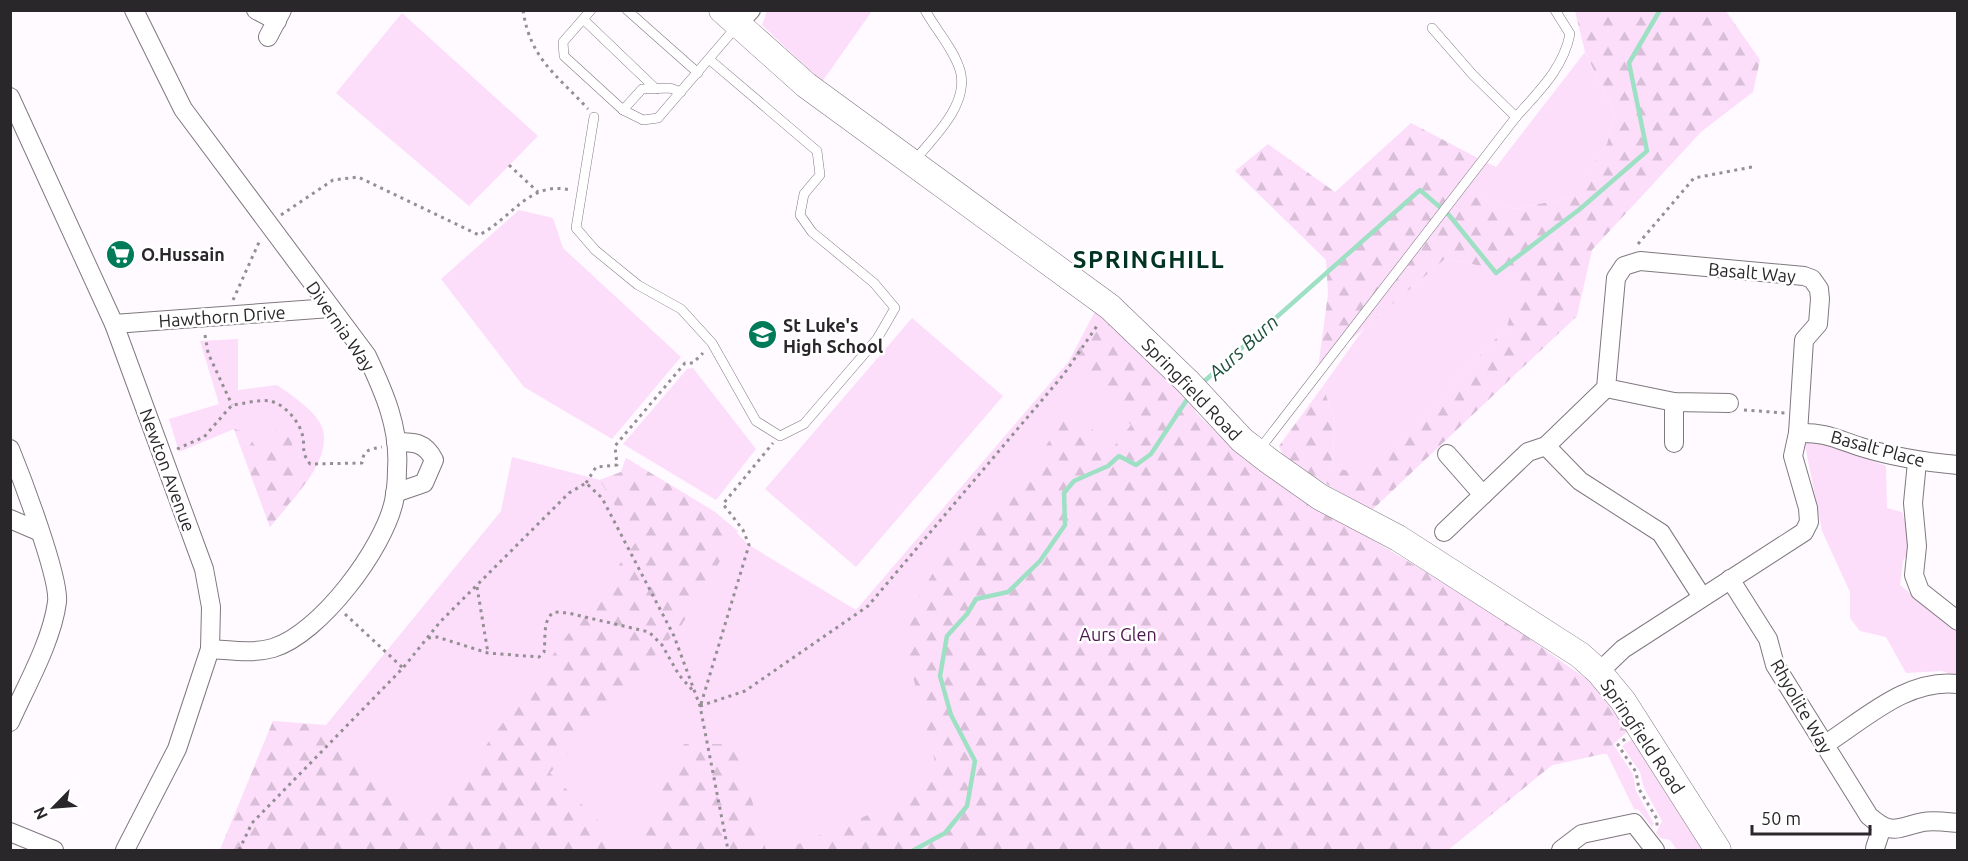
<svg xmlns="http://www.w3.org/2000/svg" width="1968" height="861" font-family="Ubuntu,sans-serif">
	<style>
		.green { fill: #fcdefb }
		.forest { fill: url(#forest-firs) }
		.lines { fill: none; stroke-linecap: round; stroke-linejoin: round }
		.stream { stroke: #9ee0c4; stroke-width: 4.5 }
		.lane-casing { stroke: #7f797e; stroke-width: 10 }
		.street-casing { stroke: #7f797e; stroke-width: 20 }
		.secondary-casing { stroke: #7f797e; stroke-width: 27 }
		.path { stroke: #938f93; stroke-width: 3; stroke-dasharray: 3 4.5; stroke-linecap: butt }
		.lane { stroke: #fff; stroke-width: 9 }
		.street { stroke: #fff; stroke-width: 18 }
		.secondary { stroke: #fff; stroke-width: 26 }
		.labels { text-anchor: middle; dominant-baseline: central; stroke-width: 5; stroke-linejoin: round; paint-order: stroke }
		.poi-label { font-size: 18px; font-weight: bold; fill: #2a272a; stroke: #fff; text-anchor: start }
		.street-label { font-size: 18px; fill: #2a272a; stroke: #fff }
		.park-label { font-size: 18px; fill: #4c174d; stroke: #fff }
		.water-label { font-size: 20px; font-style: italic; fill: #1d513e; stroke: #fff }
		.district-label { font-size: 24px; font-weight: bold; letter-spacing: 1.5px; fill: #003323; stroke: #fff }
	</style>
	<defs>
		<pattern id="forest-firs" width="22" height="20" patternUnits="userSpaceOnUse" patternTransform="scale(1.5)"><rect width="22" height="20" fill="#fcdefb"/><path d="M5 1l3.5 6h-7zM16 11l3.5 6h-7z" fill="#d8bed7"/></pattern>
	</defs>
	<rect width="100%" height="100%" fill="#fffaff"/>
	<!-- green -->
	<g class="green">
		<path d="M767,11H872L822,82L762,25Z"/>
		<path d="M402,13L538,136L469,206L336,93Z"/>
		<path d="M1585,52L1615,113L1607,144L1570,198L1514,209L1472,196L1474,156L1496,167Z"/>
		<path d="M519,210L553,218L563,248L681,357L612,439L524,387L441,279Z"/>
		<path d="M1446,258L1521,275L1507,327L1365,476L1332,467L1335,423L1323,386L1365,327Z"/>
		<path d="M1096,310L1192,399L1196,413L1245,460L1590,681L1628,731L1613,744L1633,774L1636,791L1654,824L1652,827L1638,809H1634L1607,754H1602L1552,765L1448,850H220L273,721L326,725L501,511L512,457L600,480L621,472L626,458L715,512L749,545L856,610L1069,361Z"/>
		<path d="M912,318L1003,396L856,567L765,489Z"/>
		<path d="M238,339V390L277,385C290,394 316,411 322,427C334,461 289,503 270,527L234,429L179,452L169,419L219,404L200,341Z"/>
		<path d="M693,368L756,449L716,500L623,444L687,369Z"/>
		<path d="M1811,437L1886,466L1887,508L1902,512L1912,545L1903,561L1900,585L1957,632V676L1942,671L1906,673L1886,637L1860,631L1850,618V592L1822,531L1805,445Z"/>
		<path d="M1632,739L1703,850H1677L1670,840L1660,838L1656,833L1662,821L1644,788L1640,772L1622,746Z"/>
	</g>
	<!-- forest -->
	<g class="forest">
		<path d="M1575,11H1726L1760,60L1753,92L1701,132L1592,250L1577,316L1371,511L1285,459L1279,446L1323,386L1335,423L1332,467L1365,475L1507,327L1520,275L1446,258L1318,368L1328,294L1326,260L1235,171L1268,144L1335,192L1411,123L1474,156L1473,196L1514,209L1569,198L1607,144L1615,113L1585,52Z"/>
		<path d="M1096,310L1192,399L1196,413L1245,460L1323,510L1492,612L1589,681L1628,731L1602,754L1552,765L1448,850H784L904,800L937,769L900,627L936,568L977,516L1029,472L1062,421L1089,426L1112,449L1131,425L1069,361Z"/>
		<path d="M292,428L296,438C283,461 283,468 307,481L270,527L234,429L246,432L258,451L277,429Z"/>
		<path d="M626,458L715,512L738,531L681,626L550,773L628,850H220L273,721L326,726L376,773L432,819L636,542L600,480L621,472Z"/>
		<path d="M684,744H736L766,850H640L669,770Z"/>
	</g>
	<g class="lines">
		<!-- stream -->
		<g class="stream">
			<path d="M1200,385L1420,190L1449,215L1496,273L1580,209L1647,151L1629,63L1660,10"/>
			<path d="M914,850L945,833L967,806L975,761L951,715L940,676L947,636L967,614L976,599L1008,592L1040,561L1065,525L1064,493L1074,481L1108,466L1119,456L1136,465L1151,454L1190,395"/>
		</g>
		<defs>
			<g id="lane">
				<path d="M591,10L563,42L564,56L623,110L643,120L658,118L737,26"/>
				<path d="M627,10L698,73"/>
				<path d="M584,20L656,89"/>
				<path d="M1432,28L1473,75L1516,117"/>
				<path d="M623,110L642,89L670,88L681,92"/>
				<path d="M594,117L576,228L595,250L638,285L681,309L712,343L756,421L780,436L804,424L877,339L895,308L874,283L812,232L800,215L804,194L820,175L817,151L710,60"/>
				<path d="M914,161C933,138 970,104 960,70C953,48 936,30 925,10"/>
				<path d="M1259,450L1516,117C1539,91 1563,69 1570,34L1555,10"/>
			</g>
			<g id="street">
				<path d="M134,10L183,109L367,356C384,392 400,428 397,469C397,479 396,491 394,501C384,548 320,634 273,648C252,654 231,650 210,649"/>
				<path d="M256,10L277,21"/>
				<path d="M738,24L751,10"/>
				<path d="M268,37L282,10"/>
				<path d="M10,97L114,324L204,569L211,607L210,649L177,749L125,850"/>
				<path d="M114,324L330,308"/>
				<path d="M1606,388L1674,402L1729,403"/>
				<path d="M1798,433C1825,432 1836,439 1861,447C1893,457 1924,462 1958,465"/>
				<path d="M1674,443V402"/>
				<path d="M10,449C21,476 60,578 57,602C52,641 26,686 10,722"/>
				<path d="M1447,454L1483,495"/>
				<path d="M1917,462L1913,503L1917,546L1914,575L1920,591L1958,621"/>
				<path d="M395,493L424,483L434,460C425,442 414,442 396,442"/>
				<path d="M10,519L38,531"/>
				<path d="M1444,532L1528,452L1546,446"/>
				<path d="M1730,579L1768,639L1775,665L1869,816C1892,836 1896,828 1923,822C1933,820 1947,822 1958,823"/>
				<path d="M1599,672L1623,649L1804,532L1809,522L1808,508L1793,456L1798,433L1804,340L1818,324L1820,299L1819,289L1812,279L1804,276L1640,261L1624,266L1616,278L1606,388L1546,446L1580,481L1661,533L1702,597"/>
				<path d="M1824,745C1865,719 1907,678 1958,684"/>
				<path d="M10,832L54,850"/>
				<path d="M1875,848L1882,827"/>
				<path d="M1561,850L1582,834L1634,823L1655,850"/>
			</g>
			<path id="secondary" d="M722,10L806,85L1110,307L1188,382L1242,440L1269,461L1320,497L1398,538L1580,655L1599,672L1623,701L1718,850"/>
		</defs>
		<!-- lane casing -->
		<use href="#lane" class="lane-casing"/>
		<!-- street casing -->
		<use href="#street" class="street-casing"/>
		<!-- secondary casing -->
		<use href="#secondary" class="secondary-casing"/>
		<!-- path -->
		<g class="path">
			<path d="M523,10C530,59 557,75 588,109"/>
			<path d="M509,165L538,192"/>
			<path d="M281,215L333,180L358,177L479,235C511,219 530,180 570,190"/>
			<path d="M1638,244L1694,178L1752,167"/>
			<path d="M233,300L260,240"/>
			<path d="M205,335L208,353L232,405"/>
			<path d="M1744,410L1785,413"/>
			<path d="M177,449L204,437L232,405C243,404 259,399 270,401C285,404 301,423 303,438C305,451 301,451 310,464L362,463C363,450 370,449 382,447"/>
			<path d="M586,483L596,467L617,465L615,446L685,363H693L703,353"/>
			<path d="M477,587L488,653"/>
			<path d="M345,614L403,668"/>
			<path d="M428,638L437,637L488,653L539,657L544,652C546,639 542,620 554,612L568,613L649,632L662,645L679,675L695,693"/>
			<path d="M701,704L749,545L743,530L723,504L773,443"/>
			<path d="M700,706L745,691L868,606L1064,374L1099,323"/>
			<path d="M1625,739L1618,745L1636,772L1639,789L1657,819V826"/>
			<path d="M239,850L252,823L403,668L440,622L569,493L586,483L602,498L674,636L700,706L728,850"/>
		</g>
		<!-- lane -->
		<use href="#lane" class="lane"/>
		<!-- street -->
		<use href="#street" class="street"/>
		<!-- secondary -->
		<use href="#secondary" class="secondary"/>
	</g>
	<!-- icons -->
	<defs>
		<symbol id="supermarket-disc" viewBox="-11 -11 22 22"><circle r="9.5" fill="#007b59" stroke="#fff"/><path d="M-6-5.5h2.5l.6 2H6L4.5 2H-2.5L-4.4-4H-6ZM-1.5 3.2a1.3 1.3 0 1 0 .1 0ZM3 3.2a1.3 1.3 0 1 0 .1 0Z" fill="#fff"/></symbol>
		<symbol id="school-disc" viewBox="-11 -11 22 22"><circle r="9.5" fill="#007b59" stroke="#fff"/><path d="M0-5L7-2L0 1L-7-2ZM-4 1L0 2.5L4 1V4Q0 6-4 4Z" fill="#fff"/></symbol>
	</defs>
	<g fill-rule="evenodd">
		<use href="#supermarket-disc" x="104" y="238" width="33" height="33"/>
		<use href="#school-disc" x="746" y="318" width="33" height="33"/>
	</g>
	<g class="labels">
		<!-- poi labels -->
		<g class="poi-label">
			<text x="141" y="254">O.Hussain</text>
			<text x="783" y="325">St Luke's<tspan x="783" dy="21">High School</tspan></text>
		</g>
		<!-- street labels -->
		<g class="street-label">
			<text transform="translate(1752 272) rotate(5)">Basalt Way</text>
			<text transform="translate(222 316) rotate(-4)">Hawthorn Drive</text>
			<text transform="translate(341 326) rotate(55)">Divernia Way</text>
			<text transform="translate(1192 389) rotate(46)">Springfield Road</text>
			<text transform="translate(1878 448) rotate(15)">Basalt Place</text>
			<text transform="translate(168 470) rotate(70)">Newton Avenue</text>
			<text transform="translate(1802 706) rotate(60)">Rhyolite Way</text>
			<text transform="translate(1643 736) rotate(56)">Springfield Road</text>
		</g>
		<!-- park labels -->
		<g class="park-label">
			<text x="1118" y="634">Aurs Glen</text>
		</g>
		<!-- water labels -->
		<g class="water-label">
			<text transform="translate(1243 347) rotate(-42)">Aurs Burn</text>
		</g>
		<!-- district labels -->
		<g class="district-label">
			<text x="1149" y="259">SPRINGHILL</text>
		</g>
	</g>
	<!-- border -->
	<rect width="1968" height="861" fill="none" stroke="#2a272a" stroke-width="24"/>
	<!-- north arrow -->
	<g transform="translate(54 807) rotate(245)" stroke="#ffffff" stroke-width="4.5" paint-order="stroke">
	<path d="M0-4.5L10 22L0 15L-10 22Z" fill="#2a272a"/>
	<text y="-9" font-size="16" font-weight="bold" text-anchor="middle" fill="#2a272a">N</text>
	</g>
	<!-- scale -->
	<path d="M1752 825v9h118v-9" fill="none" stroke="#2a272a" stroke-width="3"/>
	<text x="1761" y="825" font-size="18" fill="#2a272a" stroke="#ffffff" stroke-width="4.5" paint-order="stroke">50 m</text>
</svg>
